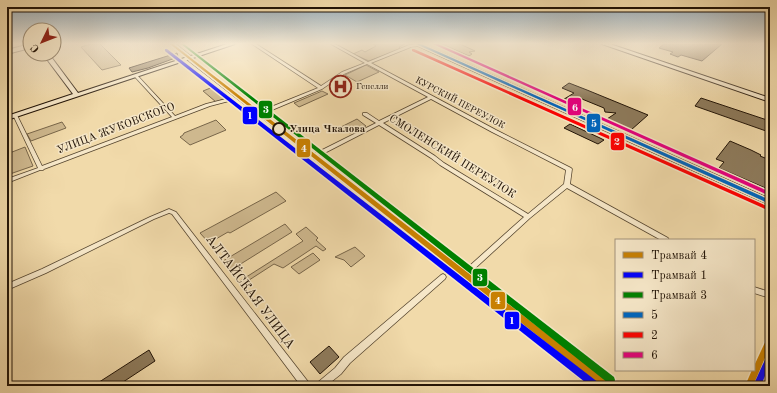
<svg xmlns="http://www.w3.org/2000/svg" width="777" height="393" font-family="'Old Standard TT',serif">
	<style>
		.green { fill: #ceb88e; stroke: #78664a }
		.building { fill: #8d7a5b; stroke: #211306 }
		.lines { fill: none; stroke-linecap: round; stroke-linejoin: round }
		.street-casing { stroke: #55452f; stroke-width: 1.5 }
		.secondary-casing { stroke: #211306; stroke-width: 2 }
		.street { fill: #f6e7c8; fill-rule: evenodd }
		.secondary { fill: #f6e7c8; fill-rule: evenodd }
		.bus-1-casing { stroke: #f6e7c8; stroke-width: 3 }
		.bus-2-casing { stroke: #f6e7c8; stroke-width: 3 }
		.bus-3-casing { stroke: #f6e7c8; stroke-width: 3 }
		.bus-1 { fill: #0065bd; fill-rule: evenodd }
		.bus-2 { fill: #f00; fill-rule: evenodd }
		.bus-3 { fill: #e5007d; fill-rule: evenodd }
		.tram-1-casing { stroke: #f6e7c8; stroke-width: 3 }
		.tram-2-casing { stroke: #f6e7c8; stroke-width: 3 }
		.tram-3-casing { stroke: #f6e7c8; stroke-width: 3 }
		.tram-1 { fill: #c88002; fill-rule: evenodd }
		.tram-2 { fill: #00f; fill-rule: evenodd }
		.tram-3 { fill: #008000; fill-rule: evenodd }
		.stop-dot { fill: #f6e7c8; stroke: #211306; stroke-width: 2 }
		.labels { text-anchor: middle; dominant-baseline: central; stroke-width: 3; stroke-linejoin: round; paint-order: stroke }
		.far-poi-label { font-size: 9px; fill: #211306; stroke: #f6e7c8; text-anchor: start }
		.far-street-label { font-size: 9px; fill: #211306; stroke: #f6e7c8 }
		.street-label { font-size: 11px; fill: #211306; stroke: #f6e7c8 }
		.stop-label { font-size: 11px; font-weight: bold; fill: #211306; stroke: #f6e7c8; text-anchor: start }
		.near-street-label { font-size: 13px; fill: #211306; stroke: #f6e7c8 }
		.line-badge { stroke: #f6e7c8; stroke-width: 1.5 }
		.badge-label { font-size: 11px; text-anchor: middle; font-weight: bold; fill: #fff }
	</style>
	<rect width="100%" height="100%" fill="#f1daaa"/>
	<filter id="stains"><feTurbulence type="fractalNoise" baseFrequency=".005" numOctaves="4"/><feColorMatrix values="0 0 0 0 .2 0 0 0 0 .09 0 0 0 0 .02 0 0 0 .5 -.17"/></filter>
	<radialGradient id="worn" r=".72"><stop offset=".6" stop-color="#630" stop-opacity="0"/><stop offset="1" stop-color="#630" stop-opacity=".3"/></radialGradient>
	<!-- green -->
	<g class="green">
		<path d="M91,44H100L121,65L102,70L81,47Z"/>
		<path d="M373,44H405L399,47L401,49L369,61L353,54L362,50L365,52L376,46Z"/>
		<path d="M442,44H460L475,51L469,52L472,54L469,56Z"/>
		<path d="M366,65L379,72L357,82L345,75Z"/>
		<path d="M213,87L226,98L216,102L203,91Z"/>
		<path d="M322,91L328,94L299,107L294,103Z"/>
		<path d="M357,119L366,126L350,133L341,127Z"/>
		<path d="M216,120L226,130L190,145L180,137L183,135L184,133Z"/>
		<path d="M62,122L66,128L31,141L27,134Z"/>
		<path d="M25,147L33,166L7,175V154Z"/>
		<path d="M276,192L286,201L230,233L228,232L209,243L200,233Z"/>
		<path d="M285,224L292,232L231,270L223,261Z"/>
		<path d="M306,227L318,238L316,240L326,249L323,251L316,246L283,268L274,264L243,284L240,281L303,241L296,234Z"/>
		<path d="M355,247L365,256L351,267L344,260L335,257Z"/>
		<path d="M313,253L320,260L299,274L291,267Z"/>
	</g>
	<!-- building -->
	<g class="building">
		<path d="M664,44H722L702,61L681,55L678,57L670,54L673,52L659,48Z"/>
		<path d="M177,53L178,57L148,68L132,72L129,68Z"/>
		<path d="M569,83L587,90L648,115L631,130L607,119L616,113L605,112L604,108L582,99L573,105L568,104L561,101L574,93L562,88Z"/>
		<path d="M701,98L770,121V124L766,131L695,106Z"/>
		<path d="M570,124L600,138L604,140L598,144L564,128Z"/>
		<path d="M730,141L751,150L761,155L760,156L770,160V190L719,168L724,162L716,159Z"/>
		<path d="M329,346L339,357L320,374L310,362Z"/>
		<path d="M149,350L155,361L117,386H93Z"/>
	</g>
	<g class="lines">
		<defs>
			<g id="street">
				<path d="M172,44H176L193,58L190,59Z"/>
				<path d="M252,44H256L321,86L342,72L365,63L331,44H335L368,62L409,45L418,44V46L411,47L371,63L496,130L571,168L572,169L570,184L668,238L669,240H661L567,188L530,218L470,273L468,274L466,273L465,271L466,269L524,217L440,165L431,158L379,125L313,159L598,383L599,386H589L308,161L306,160V159L233,100L210,106L44,169L43,170H40L7,183V179L38,168L13,115V114H15L17,115L42,166L172,117L135,77V75H137L175,116L206,104L230,98L184,61L183,60L185,59L310,156L376,123L363,115V113H367L379,121L428,97L367,64L344,74L322,89L265,113H261V111L318,88ZM431,99L492,132L566,170L564,184L528,214L444,163L435,156L383,123Z"/>
				<path d="M169,209L176,212L309,383L310,386H301L172,214L169,213L154,219L46,273L7,290V284L42,269L150,217Z"/>
				<path d="M443,274L445,275L446,277L445,279L350,363L341,374L326,386H316L317,383L335,368L344,357L441,275Z"/>
				<path d="M754,287L770,292V298L754,293Z"/>
			</g>
			<g id="secondary">
				<path d="M30,44V48L7,54V50Z"/>
				<path d="M227,44H235L7,120V116L73,94L43,54H49L78,93Z"/>
				<path d="M414,44H421L770,199V205Z"/>
				<path d="M602,44H610L770,98V102Z"/>
			</g>
		</defs>
		<!-- street casing -->
		<use href="#street" class="street-casing"/>
		<!-- secondary casing -->
		<use href="#secondary" class="secondary-casing"/>
		<!-- street -->
		<use href="#street" class="street"/>
		<!-- secondary -->
		<use href="#secondary" class="secondary"/>
		<defs>
			<path id="bus-1" d="M421,44L770,200V204L416,44Z"/>
			<path id="bus-2" d="M412,49H414L769,207L770,208L769,209H765L412,51Z"/>
			<path id="bus-3" d="M438,44L770,192V196L433,44Z"/>
		</defs>
		<!-- bus-1 casing -->
		<use href="#bus-1" class="bus-1-casing"/>
		<!-- bus-2 casing -->
		<use href="#bus-2" class="bus-2-casing"/>
		<!-- bus-3 casing -->
		<use href="#bus-3" class="bus-3-casing"/>
		<!-- bus-1 -->
		<use href="#bus-1" class="bus-1"/>
		<!-- bus-2 -->
		<use href="#bus-2" class="bus-2"/>
		<!-- bus-3 -->
		<use href="#bus-3" class="bus-3"/>
		<defs>
			<g id="tram-1">
				<path d="M173,44L610,383L611,386H601L170,44Z"/>
				<path d="M770,335V346L753,386H745L752,370H754V366L768,336Z"/>
			</g>
			<g id="tram-2">
				<path d="M165,49H167L599,383L600,386H590L165,51Z"/>
				<path d="M770,352V363L761,386H753L768,353Z"/>
			</g>
			<path id="tram-3" d="M184,44L614,377L615,380L614,383L611,384L608,383L181,44Z"/>
		</defs>
		<!-- tram-1 casing -->
		<use href="#tram-1" class="tram-1-casing"/>
		<!-- tram-2 casing -->
		<use href="#tram-2" class="tram-2-casing"/>
		<!-- tram-3 casing -->
		<use href="#tram-3" class="tram-3-casing"/>
		<!-- tram-1 -->
		<use href="#tram-1" class="tram-1"/>
		<!-- tram-2 -->
		<use href="#tram-2" class="tram-2"/>
		<!-- tram-3 -->
		<use href="#tram-3" class="tram-3"/>
	</g>
	<!-- sky -->
	<linearGradient id="sky" x2="0" y2="1"><stop stop-color="#8fa8b9"/><stop offset="0.44" stop-color="#f9eed9"/><stop offset="1" stop-color="#f9eed9" stop-opacity="0"/></linearGradient>
	<rect width="777" height="99" fill="url(#sky)"/>
	<!-- icons -->
	<defs>
		<symbol id="hospital-ring" viewBox="-11 -11 22 22"><circle r="9.5" fill="#f6e7c8" stroke="#8f2418" stroke-width="1.5"/><path d="M-5-5h3v3.5h4V-5h3V5h-3V1.5h-4V5h-3Z" fill="#8f2418"/></symbol>
	</defs>
	<g fill-rule="evenodd">
		<use href="#hospital-ring" x="328" y="74" width="25" height="25"/>
	</g>
	<!-- markers -->
	<circle class="stop-dot" cx="279" cy="129" r="6"/>
	<g class="labels">
		<!-- far-poi labels -->
		<g class="far-poi-label">
			<text x="356" y="86">Генелли</text>
		</g>
		<!-- far-street labels -->
		<g class="far-street-label">
			<text transform="translate(460 103) rotate(28)">КУРСКИЙ ПЕРЕУЛОК</text>
		</g>
		<!-- street labels -->
		<g class="street-label">
			<text transform="translate(116 129) rotate(-21)">УЛИЦА ЖУКОВСКОГО</text>
			<text transform="translate(452 157) rotate(32)">СМОЛЕНСКИЙ ПЕРЕУЛОК</text>
		</g>
		<!-- stop labels -->
		<g class="stop-label">
			<text x="289" y="129">Улица Чкалова</text>
		</g>
		<!-- near-street labels -->
		<g class="near-street-label">
			<text transform="translate(250 292) rotate(53)">АЛТАЙСКАЯ УЛИЦА</text>
		</g>
	</g>
	<g class="line-badge">
		<rect x="567" y="97" width="15" height="19" rx="4" fill="#e5007d"/>
		<rect x="258" y="100" width="15" height="19" rx="4" fill="#008000"/>
		<rect x="242" y="106" width="16" height="19" rx="4" fill="#00f"/>
		<rect x="586" y="113" width="15" height="20" rx="4" fill="#0065bd"/>
		<rect x="610" y="132" width="15" height="19" rx="4" fill="#f00"/>
		<rect x="296" y="138" width="15" height="20" rx="4" fill="#c88002"/>
		<rect x="472" y="268" width="16" height="19" rx="4" fill="#008000"/>
		<rect x="490" y="291" width="16" height="19" rx="4" fill="#c88002"/>
		<rect x="504" y="311" width="16" height="19" rx="4" fill="#00f"/>
	</g>
	<g class="badge-label">
		<text x="575" y="111">6</text>
		<text x="266" y="113">3</text>
		<text x="250" y="119">1</text>
		<text x="594" y="127">5</text>
		<text x="617" y="145">2</text>
		<text x="304" y="152">4</text>
		<text x="480" y="281">3</text>
		<text x="498" y="304">4</text>
		<text x="512" y="324">1</text>
	</g>
	<!-- margin -->
	<rect width="777" height="393" fill="none" stroke="#f1daaa" stroke-width="24"/>
	<rect x="8" y="8" width="761" height="377" fill="none" stroke="#211306" stroke-width="2"/>
	<rect x="12" y="12" width="753" height="369" fill="none" stroke="#211306"/>
	<!-- legend -->
	<rect x="615" y="239" width="140" height="132" fill="#f6e7c8" stroke="#a1927a"/>
	<rect x="623" y="252" width="20" height="6" fill="#c88002" stroke="#a1927a"/>
	<text x="651" y="259" font-size="12" fill="#211306">Трамвай 4</text>
	<rect x="623" y="272" width="20" height="6" fill="#0000ff" stroke="#a1927a"/>
	<text x="651" y="279" font-size="12" fill="#211306">Трамвай 1</text>
	<rect x="623" y="292" width="20" height="6" fill="#008000" stroke="#a1927a"/>
	<text x="651" y="299" font-size="12" fill="#211306">Трамвай 3</text>
	<rect x="623" y="312" width="20" height="6" fill="#0065bd" stroke="#a1927a"/>
	<text x="651" y="319" font-size="12" fill="#211306">5</text>
	<rect x="623" y="332" width="20" height="6" fill="#ff0000" stroke="#a1927a"/>
	<text x="651" y="339" font-size="12" fill="#211306">2</text>
	<rect x="623" y="352" width="20" height="6" fill="#e5007d" stroke="#a1927a"/>
	<text x="651" y="359" font-size="12" fill="#211306">6</text>
	<!-- north arrow -->
	<g transform="translate(42 42) rotate(227)"><circle r="19" fill="#f6e7c8" stroke="#a1927a"/>
	<path d="M0-3L7 15L0 10L-7 15Z" fill="#8f2418"/>
	<text y="-6" font-size="11" font-weight="bold" text-anchor="middle" fill="#211306">С</text>
	</g>
	<rect width="100%" height="100%" filter="url(#stains)"/>
	<rect width="100%" height="100%" fill="url(#worn)"/>
</svg>
